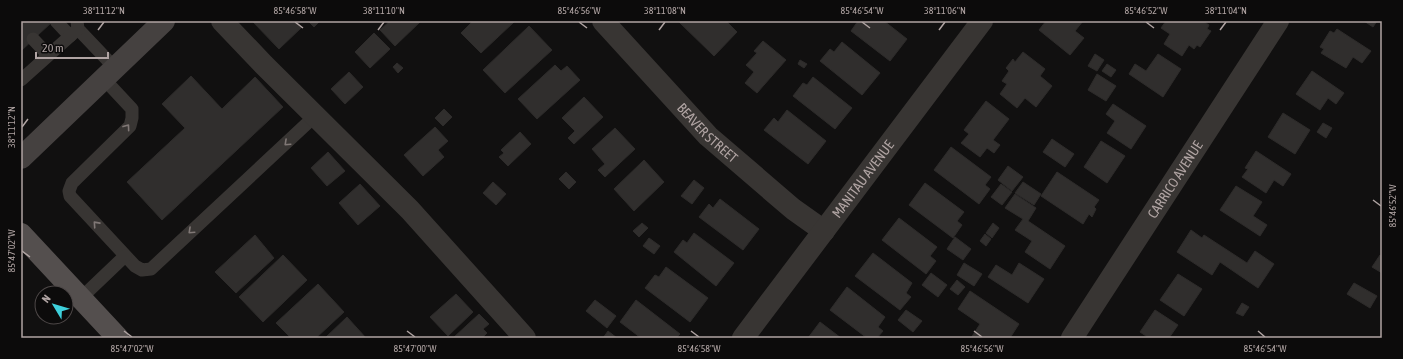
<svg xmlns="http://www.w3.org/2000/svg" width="1403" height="359" font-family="'Asap Condensed',sans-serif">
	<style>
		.building { fill: #302e2d; stroke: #2d2b2a }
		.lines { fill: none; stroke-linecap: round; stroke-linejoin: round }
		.lane { stroke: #383533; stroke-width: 13 }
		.street { stroke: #383533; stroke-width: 22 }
		.secondary { stroke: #454140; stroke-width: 22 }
		.primary { stroke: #544f4e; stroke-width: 22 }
		.oneway { stroke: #807876 }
		.ticks { fill: none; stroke: #b0a4a3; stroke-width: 1.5 }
		.labels { text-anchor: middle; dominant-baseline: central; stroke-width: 3; stroke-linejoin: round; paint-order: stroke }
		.street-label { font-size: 14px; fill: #b0a4a3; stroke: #0c0b0b }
		.neatline { fill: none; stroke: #b0a4a3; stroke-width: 1.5 }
		.ticks-label { font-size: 10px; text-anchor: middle; fill: #b0a4a3 }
	</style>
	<rect width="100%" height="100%" fill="#111010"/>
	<!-- building -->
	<g class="building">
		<path d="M21,21H53L21,51Z"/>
		<path d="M252,21H296L302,27L279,49Z"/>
		<path d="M308,21H320L314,27Z"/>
		<path d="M390,21H421L395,46L380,30Z"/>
		<path d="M473,21H513L514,22L481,53L461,33Z"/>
		<path d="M678,21H726L737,32L714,56Z"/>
		<path d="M858,21H884L907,39L890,61L851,31Z"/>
		<path d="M1046,21H1083L1075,31L1084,38L1070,55L1039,30Z"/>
		<path d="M1166,21H1203L1209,25L1207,29L1211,31L1200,47L1197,45L1194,49L1189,45L1182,56L1164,44L1170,34L1161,28Z"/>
		<path d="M1364,21H1377L1373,27Z"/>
		<path d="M529,26L552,50L505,93L483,70Z"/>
		<path d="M1337,29L1371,51L1362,63L1353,57L1346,68L1321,53L1324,49L1320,47L1330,31L1334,33Z"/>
		<path d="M374,33L390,49L370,68L355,52Z"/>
		<path d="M763,41L786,60L757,93L745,83L754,72L746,65L757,53L754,51Z"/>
		<path d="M842,42L880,73L862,95L820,61L830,49L834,52Z"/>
		<path d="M1023,52L1045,69L1040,76L1052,86L1036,107L1025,98L1017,108L1000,94L1007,84L1002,81L1009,71L1006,68L1013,59L1015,62Z"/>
		<path d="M1095,54L1104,60L1097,71L1088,66Z"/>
		<path d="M1158,54L1181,69L1163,97L1129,74L1135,64L1146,71Z"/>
		<path d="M800,60L807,64L804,68L798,64Z"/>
		<path d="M397,63L403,68L398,73L393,67Z"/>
		<path d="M1107,64L1116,70L1111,77L1102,71Z"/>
		<path d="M555,65L561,71L567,66L580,80L537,119L518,99Z"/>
		<path d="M1312,71L1344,93L1336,104L1328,98L1320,110L1296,94Z"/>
		<path d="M349,72L363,87L345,104L331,89Z"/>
		<path d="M1097,74L1116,86L1106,101L1088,90Z"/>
		<path d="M191,76L222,109L255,77L283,107L162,220L127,182L185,128L162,104Z"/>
		<path d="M813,77L852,108L835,129L793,96L803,83L807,85Z"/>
		<path d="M584,97L603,117L574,144L568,138L575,131L562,118Z"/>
		<path d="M986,101L1009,119L993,140L1000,145L994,153L987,148L980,157L961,143L969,134L964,130Z"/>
		<path d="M1113,104L1146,126L1131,149L1107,133L1115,121L1106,114Z"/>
		<path d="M444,109L452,117L443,126L435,118Z"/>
		<path d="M787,110L826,141L808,164L764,130L774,118L778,122Z"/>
		<path d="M1283,113L1310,130L1295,154L1268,137Z"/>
		<path d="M1323,123L1332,128L1326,138L1317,132Z"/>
		<path d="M435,127L448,141L438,150L444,157L423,176L404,155Z"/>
		<path d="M615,128L635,149L605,177L598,170L605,164L592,149Z"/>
		<path d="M520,132L531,144L508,166L499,157L504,153L501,150Z"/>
		<path d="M1052,139L1074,154L1065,167L1043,152Z"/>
		<path d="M1101,141L1125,156L1107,183L1084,167Z"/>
		<path d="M951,147L991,177L985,185L990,189L979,204L934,170Z"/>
		<path d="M1256,151L1291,174L1283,186L1274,180L1266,193L1242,177L1248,169L1245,168Z"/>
		<path d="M328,152L345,171L327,186L311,168Z"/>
		<path d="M644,160L664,182L634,211L614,189Z"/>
		<path d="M1008,166L1023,177L1012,191L998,180Z"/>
		<path d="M566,172L576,182L569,189L559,179Z"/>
		<path d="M1057,172L1099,200L1094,207L1096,209L1092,217L1089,214L1083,224L1041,196Z"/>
		<path d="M694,180L704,188L692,204L681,196Z"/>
		<path d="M493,182L506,194L496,205L483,193Z"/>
		<path d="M1023,182L1041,194L1034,205L1015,193Z"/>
		<path d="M925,183L964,212L957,221L962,225L953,238L909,205Z"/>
		<path d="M360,184L380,206L358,225L339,203Z"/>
		<path d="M1001,184L1012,192L1002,205L991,197Z"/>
		<path d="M1236,186L1262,202L1253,216L1267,225L1260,236L1220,210Z"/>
		<path d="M1015,194L1036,208L1028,221L1065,246L1050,269L1025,252L1032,241L1015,230L1023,219L1005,208Z"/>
		<path d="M720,199L759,229L743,250L699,217L709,204L713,208Z"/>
		<path d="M899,218L937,247L930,256L936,261L926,274L882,240Z"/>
		<path d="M642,223L648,228L639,237L633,231Z"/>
		<path d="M993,223L999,228L992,238L986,233Z"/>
		<path d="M1191,230L1202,238L1204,235L1247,263L1255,251L1274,264L1258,288L1220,262L1212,275L1177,252Z"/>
		<path d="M694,233L734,263L716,286L674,252L683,240L687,243Z"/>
		<path d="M985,234L991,239L986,246L980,241Z"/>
		<path d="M255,235L274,258L236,293L215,272Z"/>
		<path d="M955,237L971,249L963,260L947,249Z"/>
		<path d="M649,238L660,246L654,254L643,246Z"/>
		<path d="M873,253L912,283L906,293L911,297L900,310L855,276Z"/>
		<path d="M283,255L307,280L263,322L239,297Z"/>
		<path d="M1380,255L1382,256V273L1372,267Z"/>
		<path d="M964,263L982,274L974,286L957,275Z"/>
		<path d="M1019,263L1044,279L1028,303L988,277L996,265L1012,275Z"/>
		<path d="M666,267L708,298L690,322L645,288L655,275L659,277Z"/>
		<path d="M931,273L947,285L938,297L922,285Z"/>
		<path d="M1178,274L1202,289L1184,316L1160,300Z"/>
		<path d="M957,280L965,287L958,295L950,289Z"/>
		<path d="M1354,283L1377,296L1370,308L1347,294Z"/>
		<path d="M318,284L344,312L316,338H291L276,323Z"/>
		<path d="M847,287L885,317L878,327L883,331L877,338H867L830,310Z"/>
		<path d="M970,291L1019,324L1010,338H971L980,324L958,309Z"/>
		<path d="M456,294L473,312L448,336L430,317Z"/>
		<path d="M595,300L616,316L607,328L586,311Z"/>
		<path d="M636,300L680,334L676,338H641L620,322Z"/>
		<path d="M1242,303L1249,307L1243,316L1236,313Z"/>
		<path d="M906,310L922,321L913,332L898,320Z"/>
		<path d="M1155,310L1178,325L1169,338H1149L1140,332Z"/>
		<path d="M479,314L489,324L483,329L487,333L482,338H453Z"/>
		<path d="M347,317L366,338H325Z"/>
		<path d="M820,322L841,338H808Z"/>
		<path d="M608,331L617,338H603Z"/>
	</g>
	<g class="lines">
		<!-- lane -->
		<g class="lane">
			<path d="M56,21L70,36"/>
			<path d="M77,21L78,29L115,68"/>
			<path d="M33,39L48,55"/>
			<path d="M104,79L132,109V118L130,126L72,183L69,191L70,196L135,266L142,270L151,269L315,116"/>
			<path d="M21,80L78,29"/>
			<path d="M81,298L125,256"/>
		</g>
		<!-- street -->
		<g class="street">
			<path d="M222,21L264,65L410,210L525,338"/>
			<path id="s1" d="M603,21L708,136L793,209L824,231"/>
			<path id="s2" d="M743,338L982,21"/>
			<path id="s3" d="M1072,338L1278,21"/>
		</g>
		<!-- secondary -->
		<path class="secondary" d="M21,158L164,21"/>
		<!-- primary -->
		<path class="primary" d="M21,234L118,338"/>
	</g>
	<!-- one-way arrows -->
	<defs><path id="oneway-chevron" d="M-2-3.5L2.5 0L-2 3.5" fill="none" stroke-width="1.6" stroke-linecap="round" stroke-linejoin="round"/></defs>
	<g class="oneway">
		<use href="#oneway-chevron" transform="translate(127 127) rotate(-54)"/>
		<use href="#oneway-chevron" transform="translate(287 143) rotate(137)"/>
		<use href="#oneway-chevron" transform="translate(96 224) rotate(-132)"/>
		<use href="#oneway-chevron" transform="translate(191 231) rotate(137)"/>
	</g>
	<!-- ticks -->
	<path class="ticks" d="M295,22L303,28M579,22L587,28M862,22L870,28M1146,22L1154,28M98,30L104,22M378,30L384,22M659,30L665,22M939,30L945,22M1220,30L1226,22M22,127L28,119M1373,200L1381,206M22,251L30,257M124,331L132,337M407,331L415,337M691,331L699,337M974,331L982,337M1258,331L1265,337"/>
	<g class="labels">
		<!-- street labels -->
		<g class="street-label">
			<text stroke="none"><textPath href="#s1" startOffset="153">BEAVER STREET</textPath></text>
			<text stroke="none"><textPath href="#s2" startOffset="199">MANITAU AVENUE</textPath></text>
			<text stroke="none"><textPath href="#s3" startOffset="189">CARRICO AVENUE</textPath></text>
		</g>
	</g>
	<!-- border -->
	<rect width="1403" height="359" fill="none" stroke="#0c0b0b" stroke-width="44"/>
	<!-- north arrow -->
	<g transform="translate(54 305) rotate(308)"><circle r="19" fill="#0c0b0b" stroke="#4e4848"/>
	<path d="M0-3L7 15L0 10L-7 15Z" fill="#3ed0db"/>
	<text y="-6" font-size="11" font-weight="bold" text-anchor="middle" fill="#b0a4a3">N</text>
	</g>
	<!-- scale -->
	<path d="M36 52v6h72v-6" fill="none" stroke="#b0a4a3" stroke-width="2"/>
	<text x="42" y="52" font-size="12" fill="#b0a4a3" stroke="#0c0b0b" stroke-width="3" paint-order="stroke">20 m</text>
	<rect x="22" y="22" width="1359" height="315" class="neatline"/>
	<g class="ticks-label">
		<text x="104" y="14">38°11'12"N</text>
		<text x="295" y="14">85°46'58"W</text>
		<text x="384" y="14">38°11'10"N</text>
		<text x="579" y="14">85°46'56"W</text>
		<text x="665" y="14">38°11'08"N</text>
		<text x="862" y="14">85°46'54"W</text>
		<text x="945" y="14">38°11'06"N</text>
		<text x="1146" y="14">85°46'52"W</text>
		<text x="1226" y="14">38°11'04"N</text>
		<text transform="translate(11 127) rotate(-90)" y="4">38°11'12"N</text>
		<text transform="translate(1392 206) rotate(-90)" y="4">85°46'52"W</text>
		<text transform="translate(11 251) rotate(-90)" y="4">85°47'02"W</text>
		<text x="132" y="352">85°47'02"W</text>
		<text x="415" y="352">85°47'00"W</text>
		<text x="699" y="352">85°46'58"W</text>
		<text x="982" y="352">85°46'56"W</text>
		<text x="1265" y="352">85°46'54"W</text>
	</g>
</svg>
